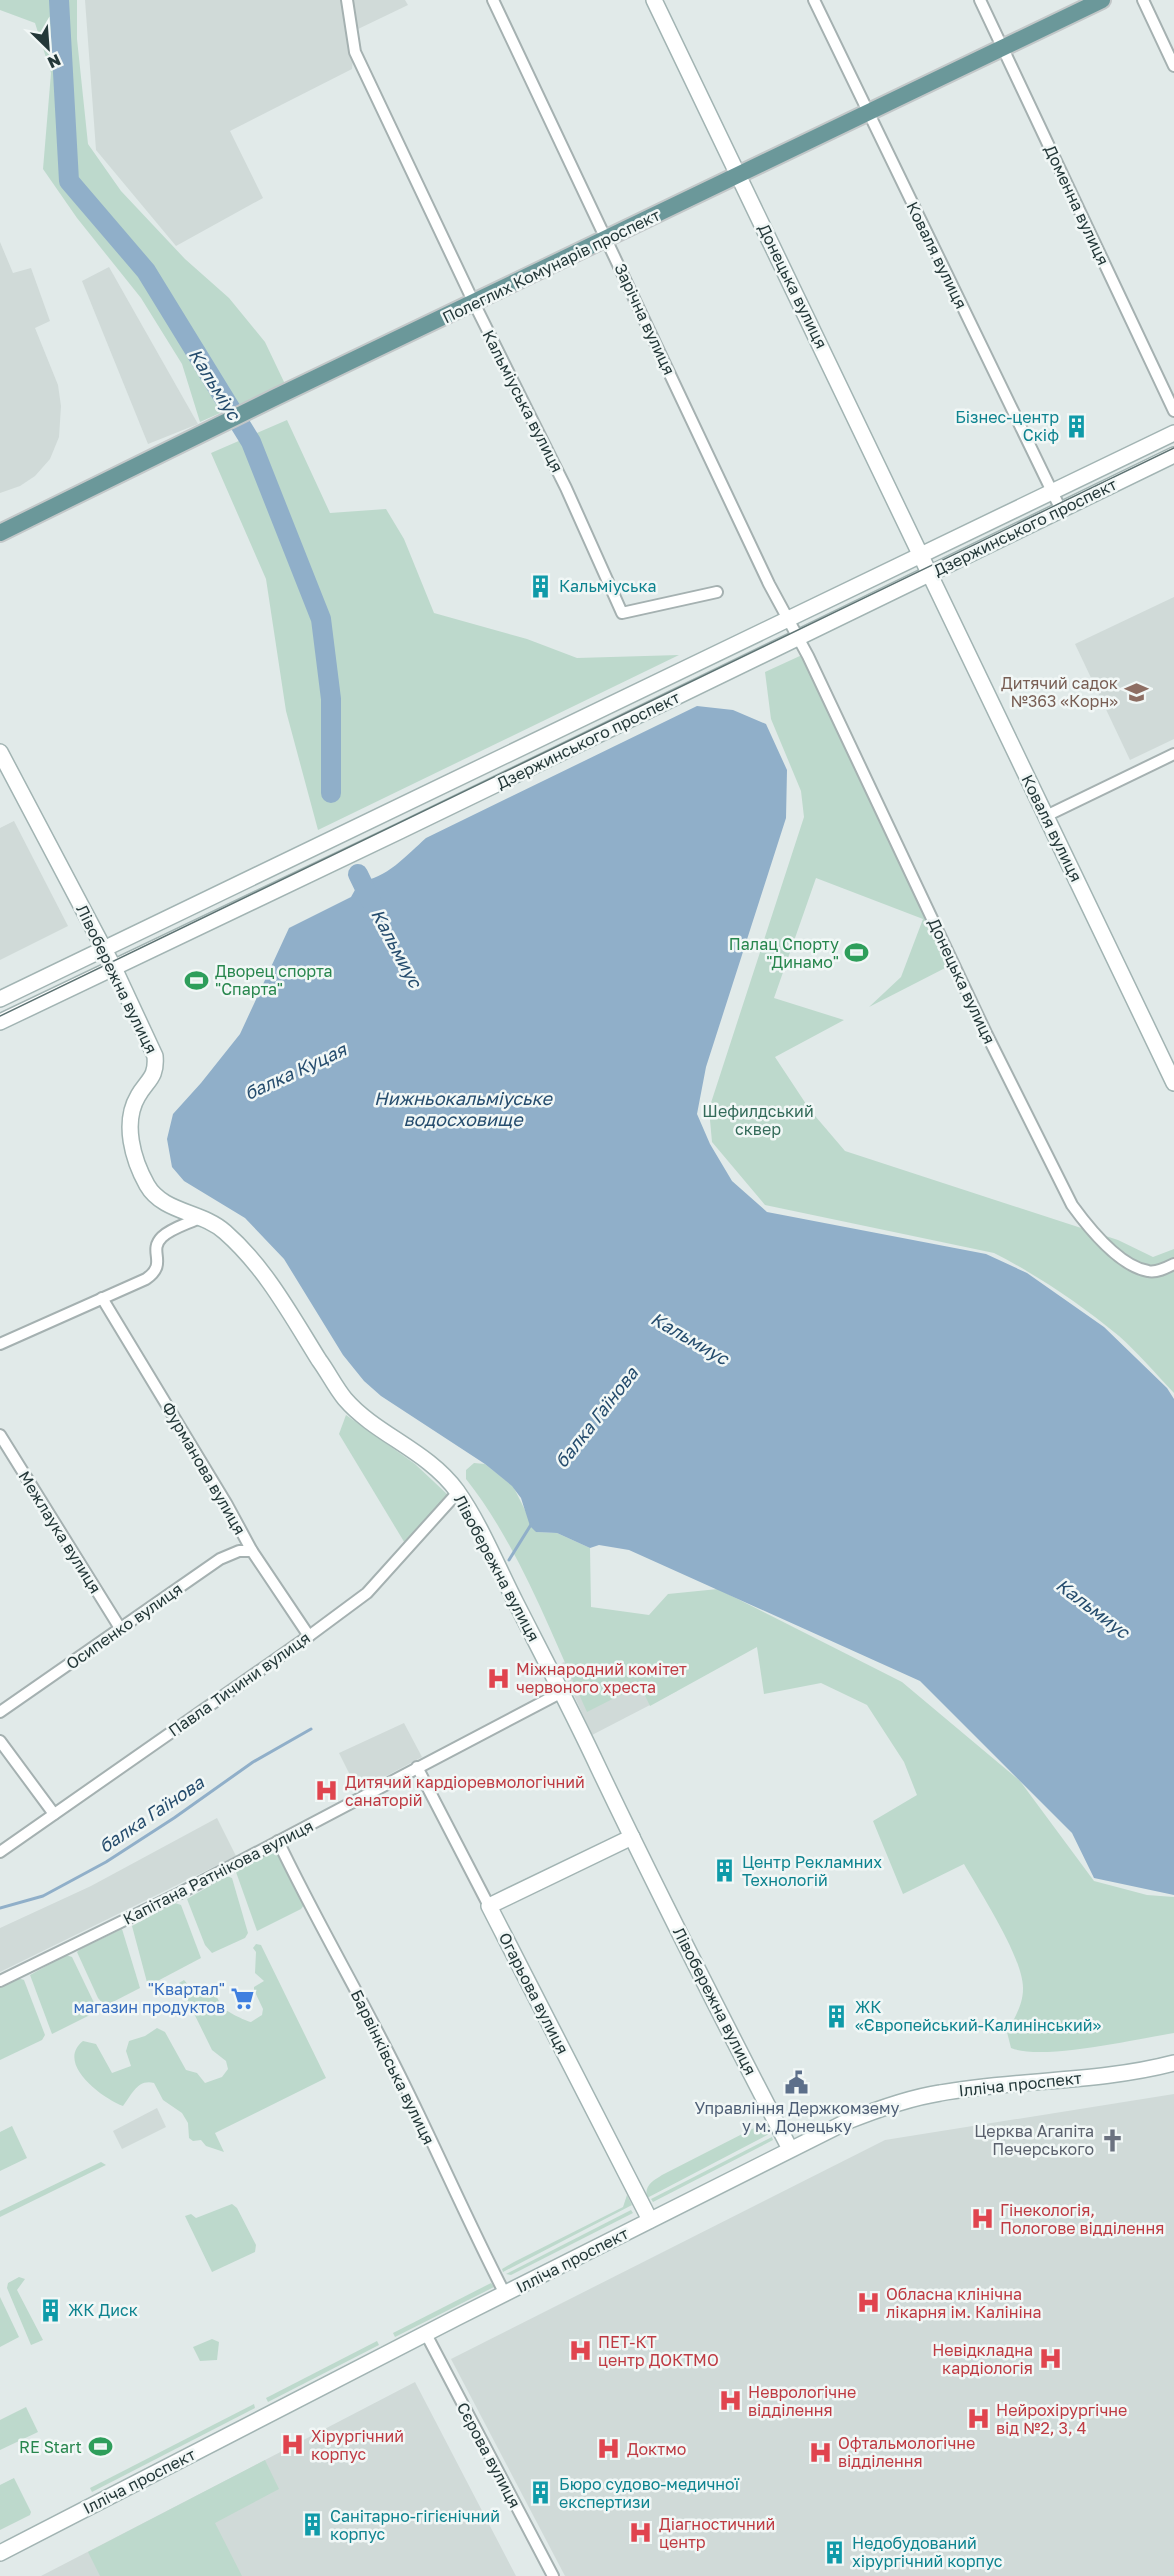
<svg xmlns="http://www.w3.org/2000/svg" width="1174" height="2576" font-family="'Golos Text',sans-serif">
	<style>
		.built { fill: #d0dad8 }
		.green { fill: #bdd9cc }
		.water { fill: #90afc9 }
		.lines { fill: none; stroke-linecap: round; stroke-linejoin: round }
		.stream { stroke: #90afc9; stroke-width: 3 }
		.river { stroke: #90afc9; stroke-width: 20 }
		.street-casing { stroke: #a5b1b1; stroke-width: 14 }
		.secondary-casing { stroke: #a2b4b3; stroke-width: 18 }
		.primary-casing { stroke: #c2c7c8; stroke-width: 20 }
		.street { stroke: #fff; stroke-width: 10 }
		.secondary { stroke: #fff; stroke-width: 15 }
		.primary { stroke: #6b989a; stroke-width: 16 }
		.tram { stroke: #5e7474; stroke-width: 1.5 }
		.labels { text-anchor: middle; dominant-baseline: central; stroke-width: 5; stroke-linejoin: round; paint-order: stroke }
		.street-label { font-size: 16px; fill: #243839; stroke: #f1f7f6 }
		.culture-label { font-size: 16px; fill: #0d838f; stroke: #f1f7f6; text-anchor: start }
		.education-label { font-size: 16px; fill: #785e54; stroke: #f1f7f6; text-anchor: end }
		.leisure-label { font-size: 16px; fill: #27864d; stroke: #f1f7f6; text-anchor: end }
		.park-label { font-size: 16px; fill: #336a59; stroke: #f1f7f6 }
		.health-label { font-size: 16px; fill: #be3a42; stroke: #f1f7f6; text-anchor: start }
		.shop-label { font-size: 16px; fill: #366cbe; stroke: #f1f7f6; text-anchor: end }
		.service-label { font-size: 16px; fill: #4e5e75; stroke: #f1f7f6 }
		.worship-label { font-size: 16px; fill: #5b616d; stroke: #f1f7f6; text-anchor: end }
		.water-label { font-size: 18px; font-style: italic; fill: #254c6d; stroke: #f1f7f6 }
	</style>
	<rect width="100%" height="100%" fill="#e1eae9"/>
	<!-- built -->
	<g class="built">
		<path d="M85,0H405L408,5L356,30L352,69L230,131L263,198L176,246L96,150Z"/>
		<path d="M0,242L13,273L31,268L50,321L35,328L58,385L61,406L59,437L50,459L35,476L20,486L0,493Z"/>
		<path d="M109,267L198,424L148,444L82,281Z"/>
		<path d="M1174,597V739L1130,760L1075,644Z"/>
		<path d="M14,821L68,926L0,960V828Z"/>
		<path d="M637,1626L677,1691L592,1735L560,1664Z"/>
		<path d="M404,1723L422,1757L358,1791L339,1753Z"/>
		<path d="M217,1818L236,1856L0,1972V1928L91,1886Z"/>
		<path d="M1174,2094V2576H565L451,2359L885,2140Z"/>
		<path d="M157,2108L166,2127L122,2149L113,2131Z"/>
		<path d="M415,2382L516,2576H41L265,2460Z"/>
	</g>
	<!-- green -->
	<g class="green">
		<path d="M0,0H77V39L88,144L121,191L185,259L229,298L265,342L285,384L200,422L182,364L141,298L77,218L43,169L51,73L35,23L0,10Z"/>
		<path d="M287,420L330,513L386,509L404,539L434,613L527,639L577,658L679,655L318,830L286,711L266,579L211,453Z"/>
		<path d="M802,655L951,965L869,1007L901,977L923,919L816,878L774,998L844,1020L775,1057L810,1110L845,1151L1118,1240L1153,1257L1174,1249V1393C1156,1374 1138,1353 1119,1336C1080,1304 1039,1276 994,1253L765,1205L712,1142L709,1109L804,817L801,791L771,719L765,672Z"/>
		<path d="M346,1415L415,1464L449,1496L406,1545L339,1434Z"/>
		<path d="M474,1463L485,1464L513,1486L536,1532L557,1533L590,1548L591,1607L649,1615L668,1594L718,1589L902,1682L1020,1781L1094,1881L1147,1895L1174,1897V2033C1136,2039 1043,2061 1011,2048L1007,2032C1014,2019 1023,2005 1023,1989C1024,1959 980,1892 964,1864L903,1894L873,1821L917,1795L904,1762L867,1705L821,1683L764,1694L757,1647L650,1706L640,1685L587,1712C551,1634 519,1546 466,1479V1470Z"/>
		<path d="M273,1851L278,1853L304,1905L301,1909L257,1931L236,1872L239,1867Z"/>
		<path d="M227,1876L232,1878L248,1933L245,1938L212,1953L205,1945L187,1899Z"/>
		<path d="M175,1903L181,1905L201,1958L148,1986L132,1926Z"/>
		<path d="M122,1929L140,1988L105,2006L98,1998L77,1952L80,1949Z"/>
		<path d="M256,1944L261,1945L326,2078L215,2133L224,2152L206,2146L201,2140L193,2141L189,2138L188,2123L182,2113L163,2100L154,2083C137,2079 132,2095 123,2106C102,2098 55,2063 83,2041L96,2044L112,2073L131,2066L126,2051L129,2041L145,2036L157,2028L165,2032L186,2070L197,2073L205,2083L222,2077L228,2069L226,2061L212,2050L179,1983L184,1980L195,1993C201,1994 209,1992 214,1995C219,1998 219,2003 222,2007C226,2011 245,2021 251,2022L262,2015L263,2009L254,1990V1987L264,1981L255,1973L256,1952L253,1948Z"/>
		<path d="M66,1955L72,1957L97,2009L94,2013L52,2034L30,1975Z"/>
		<path d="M18,1978L24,1980L45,2035L42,2040L0,2060V1987Z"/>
		<path d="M12,2126L27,2158L0,2171V2132Z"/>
		<path d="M754,2128L773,2132L647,2198C644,2185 653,2181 662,2175Z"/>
		<path d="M772,2137L773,2140L653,2202L651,2199Z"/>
		<path d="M101,2162L106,2165L0,2217V2211Z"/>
		<path d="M627,2195L632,2205L503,2272L502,2269L514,2262L623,2207Z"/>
		<path d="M232,2204L237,2208L256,2245L255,2252L212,2272L185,2216L191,2214L196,2218Z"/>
		<path d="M631,2210L633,2213L511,2275L506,2274Z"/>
		<path d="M19,2277L25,2279L17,2290L43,2340L31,2345L7,2288L8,2283Z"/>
		<path d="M491,2283L494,2287L395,2337L393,2333Z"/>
		<path d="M0,2297L19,2337L0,2347Z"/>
		<path d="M212,2339L219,2342L217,2360L200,2361L193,2347Z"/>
		<path d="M377,2341L379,2345L268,2402L266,2398Z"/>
		<path d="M254,2404L255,2408L92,2492L90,2488Z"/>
		<path d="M26,2407L38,2432L0,2450V2420Z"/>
		<path d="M265,2460L279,2489L215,2523L242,2576H100L88,2552Z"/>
		<path d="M14,2478L31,2512L30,2515L0,2530V2485Z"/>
	</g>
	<!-- water -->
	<path class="water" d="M697,706L733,710L766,724L787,770L786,818L706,1067L697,1114L710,1144L732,1181L767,1212L986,1254L1027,1273L1104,1327L1167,1388L1174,1399V1895L1094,1878L1072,1833L920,1681L629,1550L599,1545L590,1548L557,1533L536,1532L530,1526L521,1498L512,1486L485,1464L381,1396L364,1381L343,1355L284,1259L245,1218L184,1181L172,1167L167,1139L173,1114L201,1083L240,1034L289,928L351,897L360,881C385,880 408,854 426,838Z"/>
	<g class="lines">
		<!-- stream -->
		<g class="stream">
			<path d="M509,1560L532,1523"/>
			<path d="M0,1908L43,1896L106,1862L174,1818L253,1762L311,1729"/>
		</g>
		<!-- river -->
		<g class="river">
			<path d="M59,0L69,181L146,271L251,442L321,619L331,699V793"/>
			<path d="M358,874L372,903"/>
		</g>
		<defs>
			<g id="street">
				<path d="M347,0L355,52L474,303L566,488L622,613L717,592"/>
				<path d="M493,0L769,584L808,656L987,1035L1072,1205C1088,1227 1119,1266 1148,1271C1156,1273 1166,1268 1174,1264"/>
				<path d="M814,0L1061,510"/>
				<path d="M980,0L1174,411"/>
				<path d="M1143,0L1174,66"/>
				<path d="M1046,816L1174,754"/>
				<path d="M102,1298L226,1503L252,1551L309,1636"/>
				<path d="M0,1344L146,1279C169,1263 147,1252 162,1237C171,1228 190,1223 201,1217"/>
				<path d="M0,1435L120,1628"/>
				<path d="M0,1712L220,1559L239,1551H252"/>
				<path d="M0,1741L54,1814"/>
				<path d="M417,1767L489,1906"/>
				<path d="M278,1841C318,1925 366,2005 406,2088C440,2157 470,2226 505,2294"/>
				<path d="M0,1852L309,1636L367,1593L458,1492"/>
				<path d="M0,1981L180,1893L562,1692"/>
				<path d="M426,2334L553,2576"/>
			</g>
			<g id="secondary">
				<path d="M654,0L1174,1083"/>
				<path d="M0,752L114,968L155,1056C157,1078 147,1080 138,1096C122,1123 133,1160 147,1185C163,1213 202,1211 225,1232C265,1267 291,1315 319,1360C328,1372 335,1387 345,1399C376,1435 427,1450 457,1491C481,1525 497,1566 516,1603C544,1658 573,1713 599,1769C660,1897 725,2024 790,2149"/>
				<path d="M0,999L1174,433"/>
				<path d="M0,1022L400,831L1174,455"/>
				<path d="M632,1837L489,1906L650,2220"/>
				<path d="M0,2553L456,2318L848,2121C878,2109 908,2098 940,2093C1017,2079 1098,2083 1174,2063"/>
			</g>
			<path id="primary" d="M0,533L276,397L1102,0"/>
		</defs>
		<!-- street casing -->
		<use href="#street" class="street-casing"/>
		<!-- secondary casing -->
		<use href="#secondary" class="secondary-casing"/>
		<!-- primary casing -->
		<use href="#primary" class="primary-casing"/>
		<!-- street -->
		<use href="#street" class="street"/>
		<!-- secondary -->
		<use href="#secondary" class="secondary"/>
		<!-- primary -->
		<use href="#primary" class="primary"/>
		<!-- tram -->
		<path class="tram" d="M0,1016L1174,448"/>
	</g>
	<!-- icons -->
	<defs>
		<symbol id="building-bare" viewBox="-9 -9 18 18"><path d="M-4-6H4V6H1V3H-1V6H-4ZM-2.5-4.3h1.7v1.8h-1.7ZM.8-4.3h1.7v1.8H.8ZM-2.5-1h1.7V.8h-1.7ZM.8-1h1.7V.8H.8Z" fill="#0f9aa8" stroke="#f1f7f6" stroke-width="2.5" paint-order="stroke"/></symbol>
		<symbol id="school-bare" viewBox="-9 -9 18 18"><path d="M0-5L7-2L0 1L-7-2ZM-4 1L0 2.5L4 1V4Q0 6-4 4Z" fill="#8d6e63" stroke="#f1f7f6" stroke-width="2.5" paint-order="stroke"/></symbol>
		<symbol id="stadium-bare" viewBox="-9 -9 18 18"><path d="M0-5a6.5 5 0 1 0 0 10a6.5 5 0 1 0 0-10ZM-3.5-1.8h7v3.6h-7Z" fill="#2e9e5b" stroke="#f1f7f6" stroke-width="2.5" paint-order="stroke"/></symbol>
		<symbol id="hospital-bare" viewBox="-9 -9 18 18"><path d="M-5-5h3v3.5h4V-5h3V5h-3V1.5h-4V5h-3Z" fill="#e0444e" stroke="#f1f7f6" stroke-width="2.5" paint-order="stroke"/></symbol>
		<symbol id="supermarket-bare" viewBox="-9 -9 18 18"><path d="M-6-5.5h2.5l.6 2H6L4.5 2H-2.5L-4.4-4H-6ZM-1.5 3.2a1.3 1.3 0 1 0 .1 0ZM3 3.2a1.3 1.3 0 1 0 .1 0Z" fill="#3f7fe0" stroke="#f1f7f6" stroke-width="2.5" paint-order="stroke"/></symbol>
		<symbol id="civic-bare" viewBox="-9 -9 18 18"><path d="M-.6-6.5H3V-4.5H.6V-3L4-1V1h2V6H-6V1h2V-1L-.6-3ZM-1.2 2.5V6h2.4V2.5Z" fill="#5c6f8a" stroke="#f1f7f6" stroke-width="2.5" paint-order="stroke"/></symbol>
		<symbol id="church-bare" viewBox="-9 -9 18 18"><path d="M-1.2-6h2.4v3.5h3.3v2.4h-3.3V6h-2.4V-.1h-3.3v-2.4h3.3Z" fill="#6b7280" stroke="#f1f7f6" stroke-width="2.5" paint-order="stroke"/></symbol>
	</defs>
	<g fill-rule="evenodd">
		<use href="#building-bare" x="1060" y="410" width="33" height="33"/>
		<use href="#building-bare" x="524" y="570" width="33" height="33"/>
		<use href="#school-bare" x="1120" y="676" width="33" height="33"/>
		<use href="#stadium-bare" x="840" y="936" width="33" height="33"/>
		<use href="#stadium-bare" x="180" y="964" width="33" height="33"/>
		<use href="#hospital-bare" x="482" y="1662" width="33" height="33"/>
		<use href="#hospital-bare" x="310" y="1774" width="33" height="33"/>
		<use href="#building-bare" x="708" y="1854" width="33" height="33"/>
		<use href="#supermarket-bare" x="226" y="1982" width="33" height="33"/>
		<use href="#building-bare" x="820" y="2000" width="33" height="33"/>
		<use href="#civic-bare" x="780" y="2066" width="33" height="33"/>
		<use href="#church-bare" x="1096" y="2124" width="33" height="33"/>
		<use href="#hospital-bare" x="966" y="2202" width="33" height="33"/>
		<use href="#hospital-bare" x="852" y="2286" width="33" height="33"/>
		<use href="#building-bare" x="34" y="2294" width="33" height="33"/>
		<use href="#hospital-bare" x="564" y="2334" width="33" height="33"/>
		<use href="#hospital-bare" x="1034" y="2342" width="33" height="33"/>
		<use href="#hospital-bare" x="714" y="2384" width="33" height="33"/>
		<use href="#hospital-bare" x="962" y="2402" width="33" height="33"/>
		<use href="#hospital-bare" x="276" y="2428" width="33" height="33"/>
		<use href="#stadium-bare" x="84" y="2430" width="33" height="33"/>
		<use href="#hospital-bare" x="592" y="2432" width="33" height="33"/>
		<use href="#hospital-bare" x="804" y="2436" width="33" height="33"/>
		<use href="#building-bare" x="524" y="2476" width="33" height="33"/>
		<use href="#building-bare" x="296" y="2508" width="33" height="33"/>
		<use href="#hospital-bare" x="624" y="2516" width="33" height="33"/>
		<use href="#building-bare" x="818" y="2536" width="33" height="33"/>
	</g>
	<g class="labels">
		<!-- street labels -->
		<g class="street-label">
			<text transform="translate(1077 205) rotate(65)">Доменна вулиця</text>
			<text transform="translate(937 255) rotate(64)">Коваля вулиця</text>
			<text transform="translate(551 266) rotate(-26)">Полеглих Комунарів проспект</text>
			<text transform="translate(793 286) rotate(64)">Донецька вулиця</text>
			<text transform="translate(645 319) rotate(65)">Зарічна вулиця</text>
			<text transform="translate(523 401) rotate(63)">Кальміуська вулиця</text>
			<text transform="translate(1025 527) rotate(-26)">Дзержинського проспект</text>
			<text transform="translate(588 740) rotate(-26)">Дзержинського проспект</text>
			<text transform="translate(1052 828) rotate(64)">Коваля вулиця</text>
			<text transform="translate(117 979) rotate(64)">Лівобережна вулиця</text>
			<text transform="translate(962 981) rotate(65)">Донецька вулиця</text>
			<text transform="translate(204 1468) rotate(60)">Фурманова вулиця</text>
			<text transform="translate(60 1532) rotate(58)">Межлаука вулиця</text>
			<text transform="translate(497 1568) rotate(62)">Лівобережна вулиця</text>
			<text transform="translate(124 1626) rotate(-35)">Осипенко вулиця</text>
			<text transform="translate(239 1684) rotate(-35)">Павла Тичини вулиця</text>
			<text transform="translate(218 1872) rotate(-27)">Капітана Ратнікова вулиця</text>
			<text transform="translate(534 1993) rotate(63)">Огарьова вулиця</text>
			<text transform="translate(715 2001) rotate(63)">Лівобережна вулиця</text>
			<text transform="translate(393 2067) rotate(64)">Барвінківська вулиця</text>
			<text transform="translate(1020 2084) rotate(-6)">Ілліча проспект</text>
			<text transform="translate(572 2260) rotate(-27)">Ілліча проспект</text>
			<text transform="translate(489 2455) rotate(62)">Сєрова вулиця</text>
			<text transform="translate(139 2481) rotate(-27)">Ілліча проспект</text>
		</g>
		<!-- culture labels -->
		<g class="culture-label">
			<text x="1059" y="417" text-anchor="end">Бізнес-центр<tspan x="1059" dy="18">Скіф</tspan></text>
			<text x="559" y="586">Кальміуська</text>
			<text x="742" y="1862">Центр Рекламних<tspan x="742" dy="18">Технологій</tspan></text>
			<text x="855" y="2007">ЖК<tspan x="855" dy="18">«Європейський-Калинінський»</tspan></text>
			<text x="68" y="2310">ЖК Диск</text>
			<text x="559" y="2484">Бюро судово-медичної<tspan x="559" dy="18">експертизи</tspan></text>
			<text x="330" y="2516">Санітарно-гігієнічний<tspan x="330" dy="18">корпус</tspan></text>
			<text x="852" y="2543">Недобудований<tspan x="852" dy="18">хірургічний корпус</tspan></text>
		</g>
		<!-- education labels -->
		<g class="education-label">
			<text x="1118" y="683">Дитячий садок<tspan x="1118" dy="18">№363 «Корн»</tspan></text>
		</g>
		<!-- leisure labels -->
		<g class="leisure-label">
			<text x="839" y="944">Палац Спорту<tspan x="839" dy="18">"Динамо"</tspan></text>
			<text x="215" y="971" text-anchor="start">Дворец спорта<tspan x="215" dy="18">"Спарта"</tspan></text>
			<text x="82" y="2447">RE Start</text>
		</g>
		<!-- park labels -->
		<g class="park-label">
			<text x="758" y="1111">Шефилдський<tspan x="758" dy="18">сквер</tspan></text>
		</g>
		<!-- health labels -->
		<g class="health-label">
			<text x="516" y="1669">Міжнародний комітет<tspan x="516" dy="18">червоного хреста</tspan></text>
			<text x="345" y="1782">Дитячий кардіоревмологічний<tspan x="345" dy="18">санаторій</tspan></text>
			<text x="1000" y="2210">Гінекологія,<tspan x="1000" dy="18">Пологове відділення</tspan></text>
			<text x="886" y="2294">Обласна клінічна<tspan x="886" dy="18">лікарня ім. Калініна</tspan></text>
			<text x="598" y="2342">ПЕТ-КТ<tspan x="598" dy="18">центр ДОКТМО</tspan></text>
			<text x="1033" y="2350" text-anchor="end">Невідкладна<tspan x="1033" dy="18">кардіологія</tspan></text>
			<text x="748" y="2392">Неврологічне<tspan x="748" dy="18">відділення</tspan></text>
			<text x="996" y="2410">Нейрохірургічне<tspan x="996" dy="18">від №2, 3, 4</tspan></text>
			<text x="311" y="2436">Хірургічний<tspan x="311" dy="18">корпус</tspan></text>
			<text x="838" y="2443">Офтальмологічне<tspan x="838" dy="18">відділення</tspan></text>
			<text x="627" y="2449">Доктмо</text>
			<text x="659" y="2524">Діагностичний<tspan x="659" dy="18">центр</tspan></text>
		</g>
		<!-- shop labels -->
		<g class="shop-label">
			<text x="225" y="1989">"Квартал"<tspan x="225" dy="18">магазин продуктов</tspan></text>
		</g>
		<!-- service labels -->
		<g class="service-label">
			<text x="797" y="2108">Управління Держкомзему<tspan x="797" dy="18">у м. Донецьку</tspan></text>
		</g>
		<!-- worship labels -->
		<g class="worship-label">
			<text x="1094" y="2131">Церква Агапіта<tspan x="1094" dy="18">Печерського</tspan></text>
		</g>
		<!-- water labels -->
		<g class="water-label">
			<text transform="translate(215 384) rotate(58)">Кальміус</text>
			<text transform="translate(397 948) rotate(62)">Кальмиус</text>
			<text transform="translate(295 1071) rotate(-25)">балка Куцая</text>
			<text x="463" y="1098">Нижньокальміуське<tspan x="463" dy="21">водосховище</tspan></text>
			<text transform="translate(690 1338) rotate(30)">Кальмиус</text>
			<text transform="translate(596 1417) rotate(-52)">балка Гаїнова</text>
			<text transform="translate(1093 1608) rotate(37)">Кальмиус</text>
			<text transform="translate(151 1814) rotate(-34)">балка Гаїнова</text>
		</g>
	</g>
	<!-- north arrow -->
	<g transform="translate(48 48) rotate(155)" stroke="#f1f7f6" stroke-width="4.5" paint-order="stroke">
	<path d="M0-4.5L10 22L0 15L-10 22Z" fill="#243839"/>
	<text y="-9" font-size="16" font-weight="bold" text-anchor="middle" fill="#243839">N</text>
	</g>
</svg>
